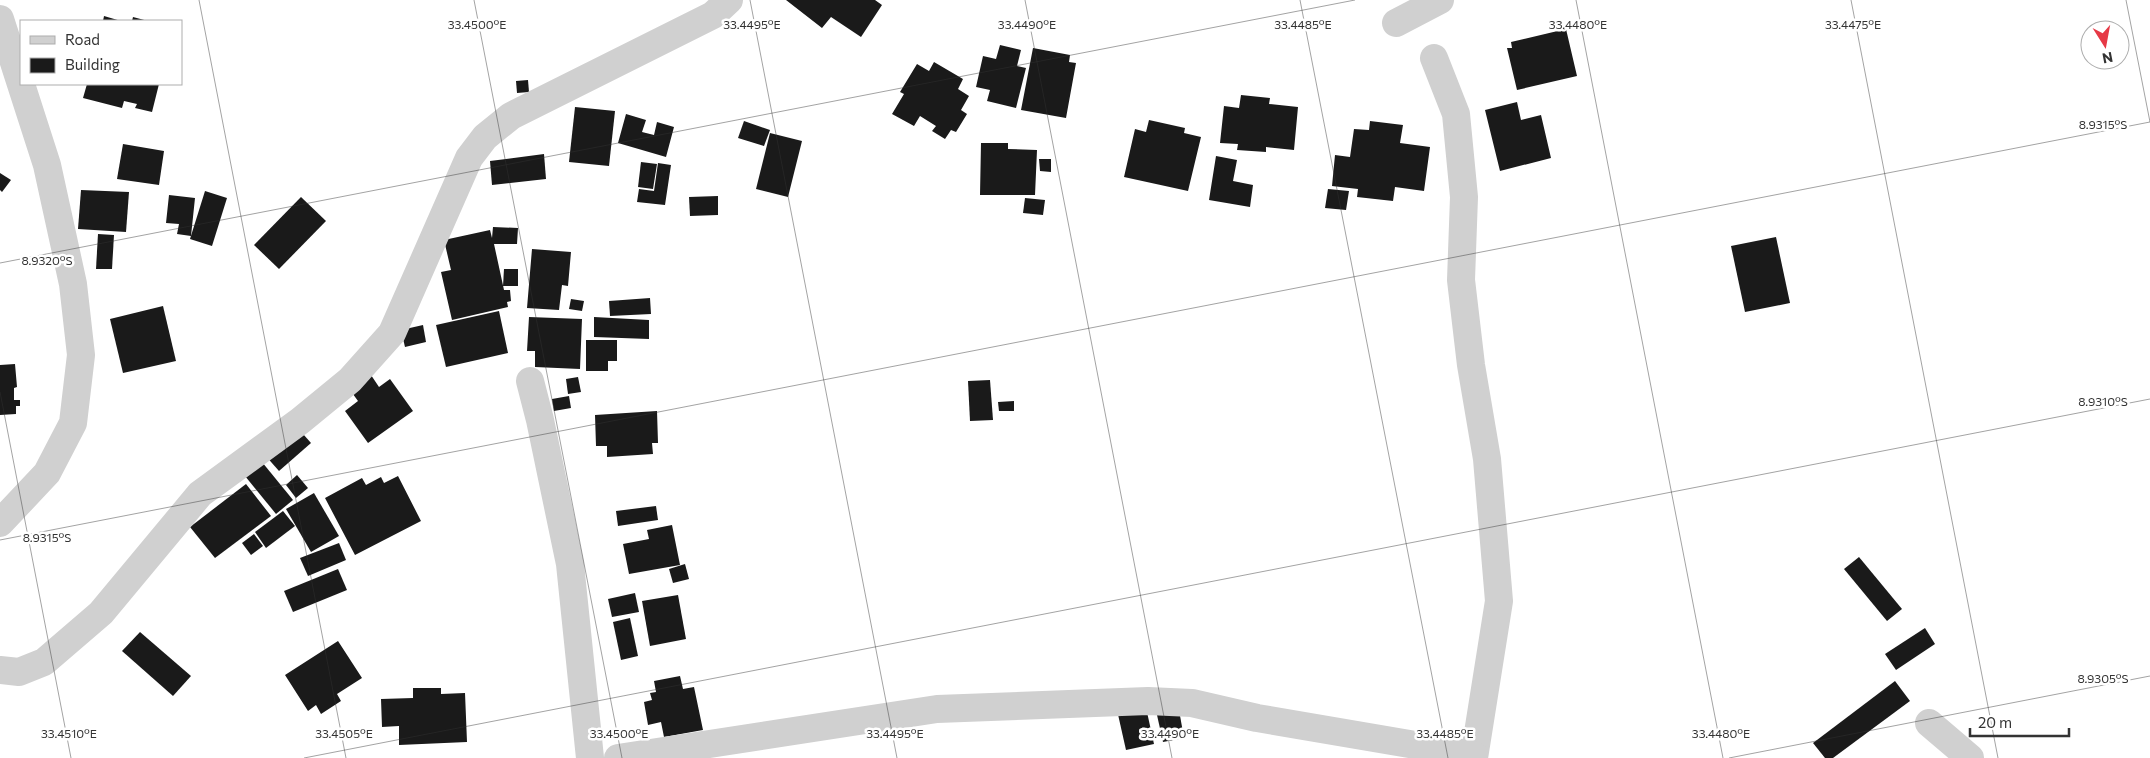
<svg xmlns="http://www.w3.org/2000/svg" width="2150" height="758" font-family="Commissioner,sans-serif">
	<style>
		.building { fill: #1a1a1a }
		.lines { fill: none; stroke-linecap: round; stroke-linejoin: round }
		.minor { stroke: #d0d0d0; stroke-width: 28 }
		.ticks { fill: none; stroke: #333; stroke-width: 1; stroke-opacity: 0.45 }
		.ticks-label { font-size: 12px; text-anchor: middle; fill: #333; stroke: #fff; stroke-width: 5; stroke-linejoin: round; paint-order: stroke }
	</style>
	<rect width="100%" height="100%" fill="#fff"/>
	<!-- building -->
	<g class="building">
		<path d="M786,0H875L882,5L861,37L831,17L822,28Z"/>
		<path d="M104,16L121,21H103Z"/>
		<path d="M133,17L148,21H132Z"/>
		<path d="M1566,29L1577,76L1517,90L1507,48H1512L1511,42Z"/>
		<path d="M1000,45L1021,50L1017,66L1026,68L1016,108L987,101L990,90L976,87L983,56L996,59Z"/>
		<path d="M1033,48L1070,55L1069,62L1076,63L1066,118L1021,110Z"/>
		<path d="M934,62L963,79L958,89L969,96L961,110L967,114L956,132L951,130L945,139L932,131L936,126L920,116L914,126L892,114L904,94L900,92L917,64L929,71Z"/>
		<path d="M528,80L529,92L517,93L516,81Z"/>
		<path d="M87,84H159L152,112L135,108L137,104L124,101L122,108L83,98Z"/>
		<path d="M1241,95L1270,98L1269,104L1298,107L1294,150L1266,147V152L1237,150L1238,144L1220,143L1224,106L1239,108Z"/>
		<path d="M1517,102L1521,120L1541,115L1551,158L1500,171L1485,110Z"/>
		<path d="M575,107L615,111L609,166L569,162Z"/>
		<path d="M626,114L646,120L642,132L654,135L657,122L674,127L666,157L618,143Z"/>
		<path d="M1149,120L1185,128L1184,133L1201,137L1188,191L1124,177L1135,129L1146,132Z"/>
		<path d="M744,121L770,130L764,146L738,138Z"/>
		<path d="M1370,121L1403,125L1400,143L1430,147L1424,191L1395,187L1393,201L1357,197L1358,189L1332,186L1335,155L1350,157L1354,129L1369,130Z"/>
		<path d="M770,133L802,141L788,197L756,189Z"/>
		<path d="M981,143H1008V149L1037,150L1035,195H980Z"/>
		<path d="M123,144L164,151L159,185L117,179Z"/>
		<path d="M544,154L546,179L492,185L490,161Z"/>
		<path d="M1216,156L1237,160L1233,181L1253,185L1250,207L1209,200Z"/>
		<path d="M1039,159H1051V172L1040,171Z"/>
		<path d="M641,162L657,164L653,189L638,187Z"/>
		<path d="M658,163L671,165L665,205L637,202L639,189L654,191Z"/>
		<path d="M0,173L11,180L2,192L0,190Z"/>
		<path d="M1328,189L1349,191L1346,210L1325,208Z"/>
		<path d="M81,190L129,192L126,232L78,229Z"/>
		<path d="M205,191L227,198L212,246L190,239Z"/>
		<path d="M169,195L195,198L191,236L177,234L179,224L166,223Z"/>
		<path d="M718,196V215L690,216L689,197Z"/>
		<path d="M301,197L326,221L279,269L254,245Z"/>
		<path d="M1025,198L1045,200L1043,215L1023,213Z"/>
		<path d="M493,227L518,228L517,244H494L504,290H510L511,301L507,302L508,307L452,320L441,272L451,270L444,240L490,230L492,238Z"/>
		<path d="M98,234L114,235L112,269H96Z"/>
		<path d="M1776,237L1790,303L1745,312L1731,246Z"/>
		<path d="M532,249L571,252L568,286L562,285L559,310L527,308Z"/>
		<path d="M504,269H518V286H503Z"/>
		<path d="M650,298L651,314L610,316L609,301Z"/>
		<path d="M571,299L584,301L582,311L569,309Z"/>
		<path d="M163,306L176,361L123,373L110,319Z"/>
		<path d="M499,311L508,353L446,367L436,325Z"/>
		<path d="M529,317L582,319L580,369L535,367V351H527Z"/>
		<path d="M594,317L649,320V339L594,337Z"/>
		<path d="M423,325L426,342L405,347L401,330Z"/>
		<path d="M586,340H617V361H608V371H586Z"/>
		<path d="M15,364L17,387L14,388V400H20V406H16V414L0,415V365Z"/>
		<path d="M371,375L379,387L390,379L413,411L368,443L345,411L358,401L350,390Z"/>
		<path d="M578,377L581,392L568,394L566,379Z"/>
		<path d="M990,380L993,420L970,421L968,381Z"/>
		<path d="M569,396L571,408L554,411L552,399Z"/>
		<path d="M1014,401V411H999L998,402Z"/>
		<path d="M657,411L658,443H652L653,454L607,457V446H596L595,415Z"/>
		<path d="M296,426L311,443L279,471L264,454Z"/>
		<path d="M262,462L293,500L276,514L245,476Z"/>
		<path d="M297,475L308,488L296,498L286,485Z"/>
		<path d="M398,476L421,521L355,555L325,498L362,478L366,485L381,477L384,483Z"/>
		<path d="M246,484L271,516L215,558L190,527Z"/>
		<path d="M314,493L339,536L311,552L286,509Z"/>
		<path d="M656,506L658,520L618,526L616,511Z"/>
		<path d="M283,511L295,526L266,548L255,532Z"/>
		<path d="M672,525L680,565L629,574L623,544L649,539L647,530Z"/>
		<path d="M254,534L263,546L251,555L242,543Z"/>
		<path d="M339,543L346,560L308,576L300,558Z"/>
		<path d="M1859,557L1902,609L1887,621L1844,569Z"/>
		<path d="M685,564L689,579L673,583L669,569Z"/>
		<path d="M338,569L347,590L293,612L284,591Z"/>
		<path d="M635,593L639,612L612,617L608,599Z"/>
		<path d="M678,595L686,639L650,646L642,601Z"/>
		<path d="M630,618L638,656L621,660L613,622Z"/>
		<path d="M1925,628L1935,644L1896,670L1885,654Z"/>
		<path d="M140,632L191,676L173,696L122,651Z"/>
		<path d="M338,641L362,678L337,694L341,701L321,714L316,705L308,711L285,675Z"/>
		<path d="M680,676L683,689L694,687L703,730L664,737L661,722L648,725L644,702L652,700L650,693L656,692L654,681Z"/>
		<path d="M1895,681L1910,701L1833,758H1825L1813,743Z"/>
		<path d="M413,688H441V694L465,693L467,742L399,745V726L382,727L381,699L413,698Z"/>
		<path d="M1145,703L1154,744L1126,750L1117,710Z"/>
		<path d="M1179,710L1184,738L1163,742L1157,715Z"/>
	</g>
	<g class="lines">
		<!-- minor -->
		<g class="minor">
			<path d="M0,19L47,165L73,284L81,355L73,423L47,473L0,523"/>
			<path d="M1396,23L1440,0"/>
			<path d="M1434,58L1456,114L1464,197L1461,280L1471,365L1487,459L1499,601L1474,758"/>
			<path d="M530,381L540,420L570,564L590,758"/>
			<path d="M0,670L19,672L44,662L101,613L200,494L300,421L350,380L392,333L469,158L485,137L511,116L713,15L729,0"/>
			<path d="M1929,723L1970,758"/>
			<path d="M618,758L937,709L1148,701L1192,703L1257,718L1474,755"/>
		</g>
	</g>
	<!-- ticks -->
	<path class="ticks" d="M199,0L346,758M474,0L622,758M750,0L897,758M1025,0L1172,758M1300,0L1448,758M1576,0L1723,758M1851,0L1998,758M2126,0L2150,122M0,263L1355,0M0,392L71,758M0,540L2150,122M304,758L2150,399M1729,758L2150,676"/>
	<g class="ticks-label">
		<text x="477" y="29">33.4500°E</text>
		<text x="752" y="29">33.4495°E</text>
		<text x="1027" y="29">33.4490°E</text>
		<text x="1303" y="29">33.4485°E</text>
		<text x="1578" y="29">33.4480°E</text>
		<text x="1853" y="29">33.4475°E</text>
		<text x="2103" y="129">8.9315°S</text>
		<text x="47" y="265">8.9320°S</text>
		<text x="2103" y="406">8.9310°S</text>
		<text x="47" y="542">8.9315°S</text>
		<text x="2103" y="683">8.9305°S</text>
		<text x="69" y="738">33.4510°E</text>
		<text x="344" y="738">33.4505°E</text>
		<text x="619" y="738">33.4500°E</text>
		<text x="895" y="738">33.4495°E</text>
		<text x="1170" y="738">33.4490°E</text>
		<text x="1445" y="738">33.4485°E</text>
		<text x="1721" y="738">33.4480°E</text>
	</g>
	<!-- legend -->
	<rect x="20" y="20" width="162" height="65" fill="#ffffff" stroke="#adadad"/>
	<rect x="30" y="36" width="25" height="8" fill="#d0d0d0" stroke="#adadad"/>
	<text x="65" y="45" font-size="15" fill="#333333">Road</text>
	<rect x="30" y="58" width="25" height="15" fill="#1a1a1a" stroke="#adadad"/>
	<text x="65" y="70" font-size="15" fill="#333333">Building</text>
	<!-- north arrow -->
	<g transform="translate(2105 45) rotate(169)"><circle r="24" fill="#ffffff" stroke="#adadad"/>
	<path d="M0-4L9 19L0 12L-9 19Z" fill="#e63946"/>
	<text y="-8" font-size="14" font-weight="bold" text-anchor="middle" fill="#333333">N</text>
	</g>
	<!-- scale -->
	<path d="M1970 728v8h99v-8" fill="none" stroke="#333333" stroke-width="2.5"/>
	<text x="1978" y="728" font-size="15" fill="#333333" stroke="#ffffff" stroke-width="4" paint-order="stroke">20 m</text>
</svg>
